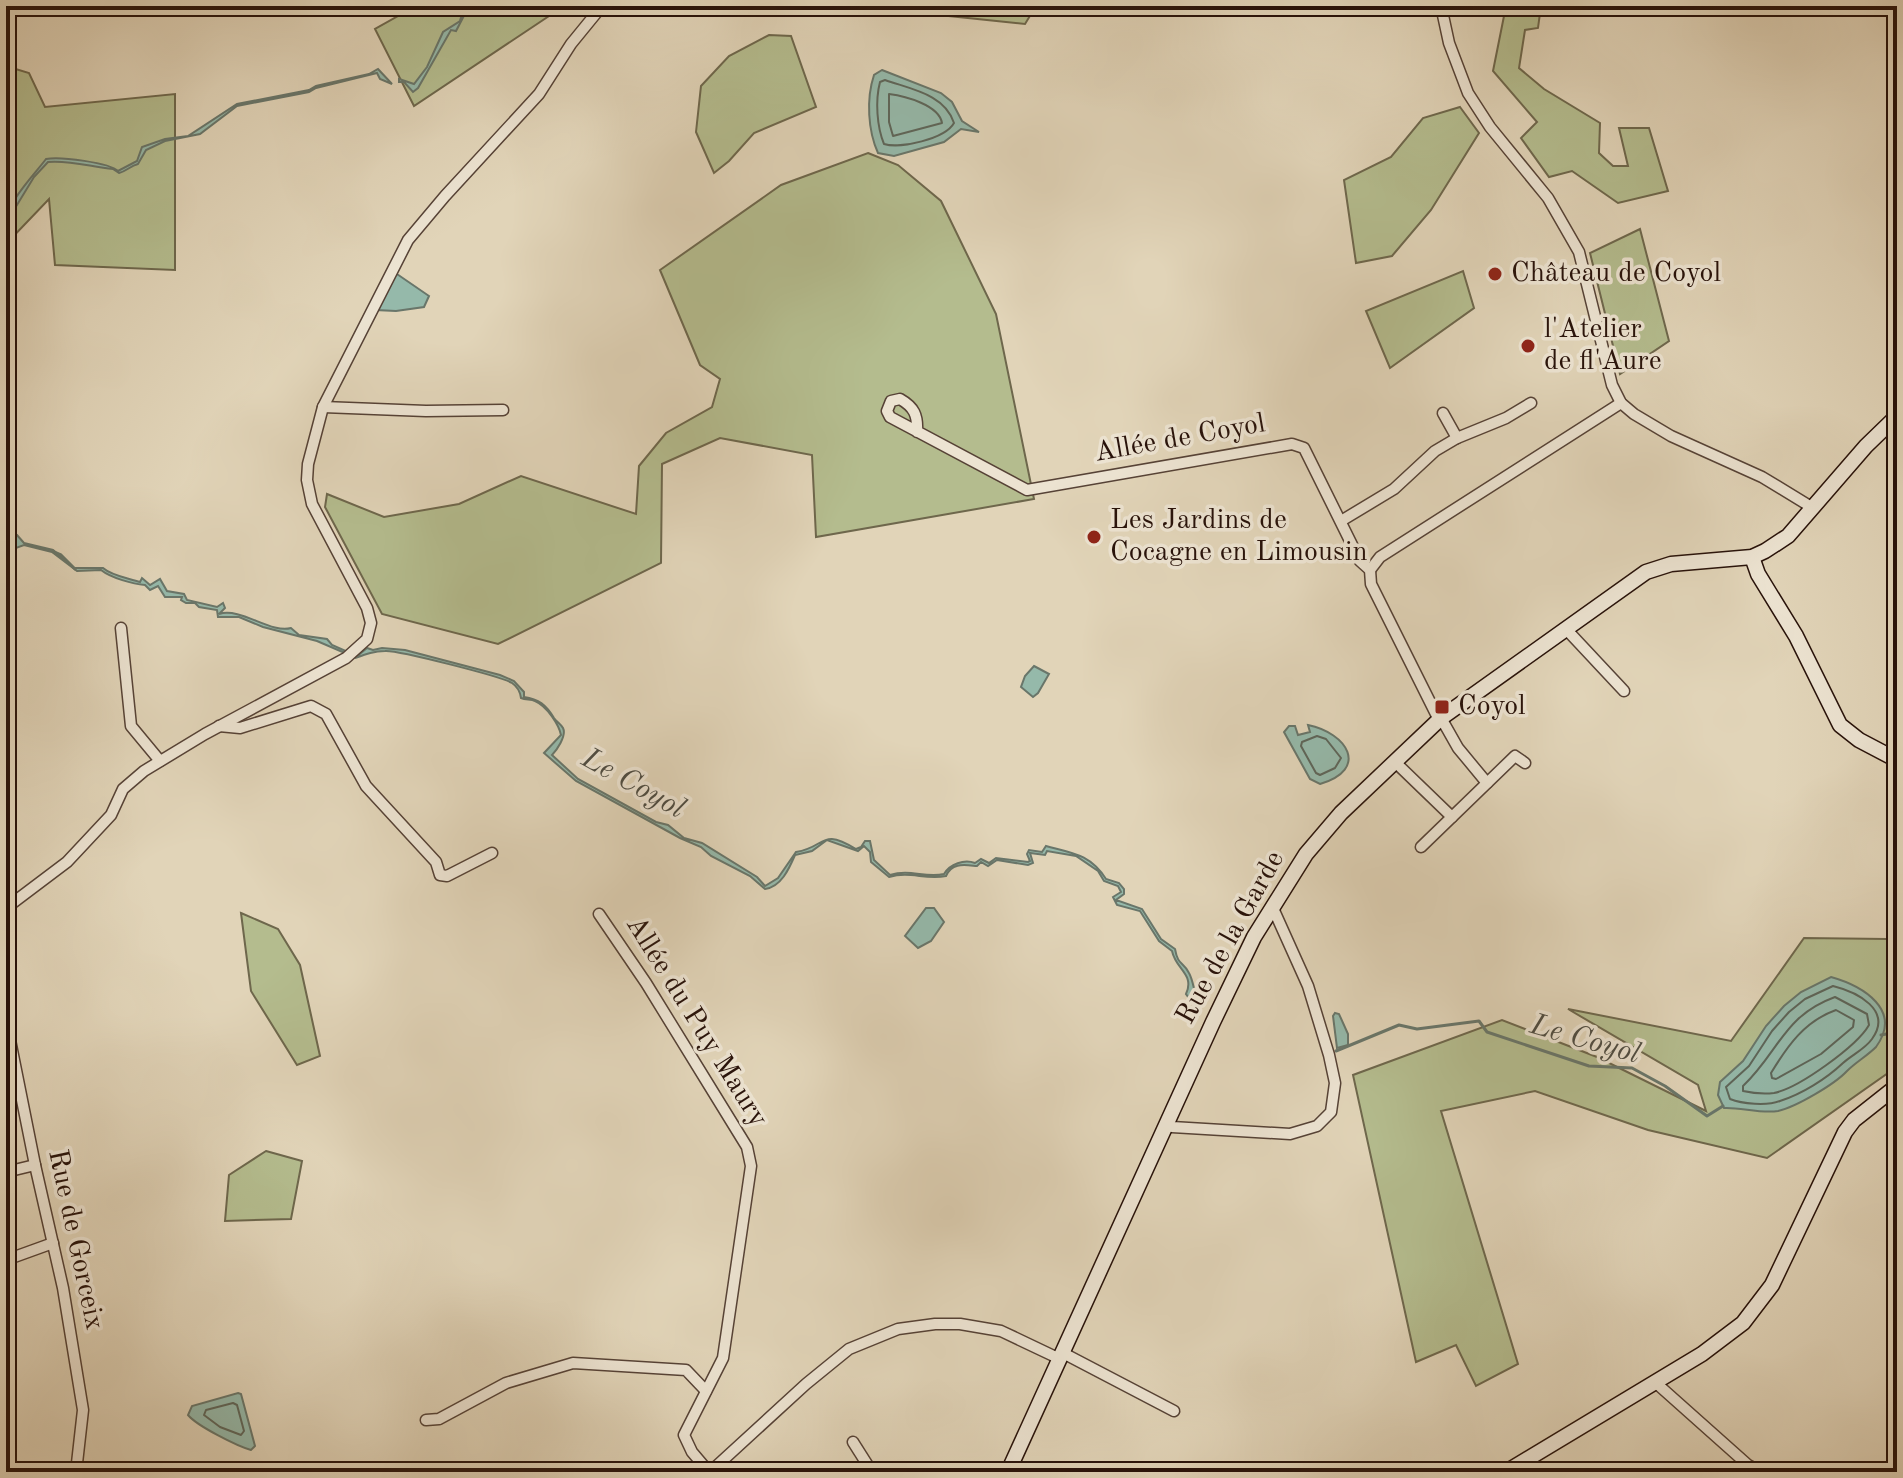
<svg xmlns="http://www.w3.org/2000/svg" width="1903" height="1478" font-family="'Old Standard TT',serif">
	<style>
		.green { fill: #b4bc8e; stroke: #6e674c; stroke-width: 2 }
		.water { fill: #95b9aa; stroke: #69766a; stroke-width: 2 }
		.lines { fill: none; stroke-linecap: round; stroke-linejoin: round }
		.shore { stroke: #5e665a; stroke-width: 2 }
		.stream { stroke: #69766a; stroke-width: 3 }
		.street-casing { stroke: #564236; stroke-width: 13 }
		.secondary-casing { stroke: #28120a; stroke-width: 17 }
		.street { stroke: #ece3d1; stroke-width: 10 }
		.secondary { stroke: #ece3d1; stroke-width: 14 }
		.poi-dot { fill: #8f2418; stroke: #ece3d1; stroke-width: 3 }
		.labels { text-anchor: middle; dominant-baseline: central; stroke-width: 7; stroke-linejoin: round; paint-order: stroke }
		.poi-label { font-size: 28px; fill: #28120a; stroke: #ece3d1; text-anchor: start }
		.street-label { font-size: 28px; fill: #28120a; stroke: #ece3d1 }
		.water-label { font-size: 30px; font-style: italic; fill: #4e4c42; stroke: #ece3d1 }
	</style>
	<rect width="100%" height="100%" fill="#e1d4b8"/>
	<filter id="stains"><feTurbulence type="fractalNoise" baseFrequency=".0025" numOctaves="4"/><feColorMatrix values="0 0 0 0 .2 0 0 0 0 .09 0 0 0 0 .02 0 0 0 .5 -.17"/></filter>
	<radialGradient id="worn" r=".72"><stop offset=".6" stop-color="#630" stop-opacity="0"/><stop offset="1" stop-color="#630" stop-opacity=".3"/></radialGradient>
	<!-- green -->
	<g class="green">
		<path d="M416,6H564L414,106L375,29Z"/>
		<path d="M882,6H1036L1025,24L882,9Z"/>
		<path d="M1506,6H1541L1538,28L1525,30L1519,68L1544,89L1600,123L1599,153L1613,166H1628L1619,128H1649L1668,191L1618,203L1572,171L1549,177L1521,138L1537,122L1493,71Z"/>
		<path d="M769,35L791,36L816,107L754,133L729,161L714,173L696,132L701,86L729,56Z"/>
		<path d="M9,67L29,73L45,107L175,94V270L55,265L49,199L6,244V93Z"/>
		<path d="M1460,107L1479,133L1431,210L1392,256L1356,263L1344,180L1391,157L1423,118Z"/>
		<path d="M868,153L898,165L941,201L996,314L1034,499L816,537L812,455L720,438L662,464L661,563L498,644L382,614L325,507L327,494L384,517L459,504L521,476L636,514L639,466L666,433L712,407L720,379L700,365L660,270L781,185Z"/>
		<path d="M1640,229L1669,341L1620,374L1590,253Z"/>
		<path d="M1463,271L1474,308L1390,368L1366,311Z"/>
		<path d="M241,913L278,929L300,965L320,1056L297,1065L251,991Z"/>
		<path d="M1897,929V1062L1888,1073L1767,1158L1648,1130L1535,1091L1441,1111L1518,1364L1476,1386L1456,1345L1416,1362L1353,1075L1502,1020L1597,1057L1706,1111L1698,1085L1568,1009L1731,1041L1804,938L1887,939Z"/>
		<path d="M266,1151L302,1161L291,1219L225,1221L229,1175Z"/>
	</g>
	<!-- water -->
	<g class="water">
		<path d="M464,6H469L456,31L451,30L418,88L413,92L404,82H399V79L414,84L427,67L443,32L460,21Z"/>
		<path d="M378,69L392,84L380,79L377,73L316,88L309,92L237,106L200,134L165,141L146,150L138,164C130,166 127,171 119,173L113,169C91,167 71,160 48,162L34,177L6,223C6,203 34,175 46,159C60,156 110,163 118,171L137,161L142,147L165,139L188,136L237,104L309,90L316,86L369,74Z"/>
		<path d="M882,70L941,93L952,102L962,121L979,132L961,129L944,142L894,156L878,153C868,131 866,99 874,75Z"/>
		<path d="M394,272L429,296L424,307L396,311L376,310Z"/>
		<path d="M6,534L17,535L24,543L53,550L73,568H103C112,576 128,578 140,582L142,578L150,585L160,579L167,591L184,594L187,600L217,607L223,603L225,608L219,614C241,607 271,634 291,628L299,635L327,639L332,645L348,652L347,654L317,641L263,627L239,617H218L217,610L199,607L195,603H186L181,600L182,597H165L158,586L150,590L145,585C133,584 111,578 101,570L77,571L52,552L24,545L16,548L14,540L6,537Z"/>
		<path d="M367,648L373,650L382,648L405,650L500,675L514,681L524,692V697C539,699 546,705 554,718C557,722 561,724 563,728C567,736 556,751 552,755L578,779L656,822L668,825L684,838L702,843L757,877L765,886L778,878L796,852C827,847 820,827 856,849L861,847L865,841H870L874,860L890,875C910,869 925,878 944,874C950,864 964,859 975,863L981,859L989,863L996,858L1028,862L1030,861L1027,854L1029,850L1042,852L1046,846C1072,853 1090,854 1106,879L1119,883L1124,889V894L1116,900L1142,909L1161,939L1175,949C1178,966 1183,961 1189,973C1193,980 1194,991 1197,999L1189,998L1186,994C1195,974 1176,970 1172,951L1159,941L1140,911L1117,905L1113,897L1121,892L1118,886L1104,881L1098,871L1076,856L1047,851L1045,855L1030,853L1033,863L1028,865L997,860L988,866L981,862L977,866C965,865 952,862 946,876C925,880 910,871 889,877L871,862L870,852L864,846L858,851L827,840L812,851L795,855C789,869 781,887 765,889L750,876L711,856L701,847L680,838L576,781L544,753L561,735C559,725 547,706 535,701C531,699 526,700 521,698C520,691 518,687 512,683C503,677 398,650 385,651C374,651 366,654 355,658Z"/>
		<path d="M1034,666L1049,674L1038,693L1033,697L1021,687L1025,676Z"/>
		<path d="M1308,725C1347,733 1370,769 1320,784L1310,779L1284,732L1289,726H1295L1298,735L1310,732Z"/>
		<path d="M926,908H934L944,922L931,941L918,948L905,936Z"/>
		<path d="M1831,977C1863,986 1903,1010 1876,1047C1867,1056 1856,1062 1847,1071C1835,1084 1796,1107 1778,1111C1761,1114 1740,1107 1724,1108L1718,1095L1720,1082L1743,1061L1766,1026L1784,1006L1801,992Z"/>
		<path d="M1335,1013L1339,1014L1348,1034V1045L1337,1048L1333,1016Z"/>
		<path d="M238,1393L241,1394L255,1446L251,1450C237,1446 197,1426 188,1415L192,1406Z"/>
	</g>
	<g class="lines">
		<!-- shore -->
		<g class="shore">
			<path d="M885,80C910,89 945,94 954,123C945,139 900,149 884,144C877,127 875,101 880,82Z"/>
			<path d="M889,94C905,96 939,105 942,123L893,136L889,122Z"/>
			<path d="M1317,736L1326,739L1341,758L1335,768L1320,775L1316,773L1301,746L1302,742Z"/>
			<path d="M1833,986C1857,992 1893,1010 1872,1039C1865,1049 1852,1055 1843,1063C1826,1079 1802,1094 1780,1101C1767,1106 1742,1104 1730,1099L1726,1087L1749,1066L1772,1031L1789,1012L1805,999Z"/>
			<path d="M1835,997L1867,1014L1869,1025C1857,1046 1799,1088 1774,1093C1765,1094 1752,1093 1743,1091V1086C1779,1052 1783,1016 1835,997Z"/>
			<path d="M1836,1010L1854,1020L1853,1027L1821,1054L1776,1079L1772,1078L1771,1073C1788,1045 1805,1021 1836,1010Z"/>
			<path d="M233,1403L237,1405L244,1431L241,1435L220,1427L204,1415L206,1410Z"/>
		</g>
		<!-- stream -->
		<g class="stream">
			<path d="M54,552L61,555L75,569"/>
			<path d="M1881,1035L1897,1032"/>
			<path d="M1336,1051L1399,1025L1417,1029L1479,1021L1487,1032L1589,1066L1632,1068L1665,1086L1707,1116L1723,1106"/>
		</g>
		<defs>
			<g id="street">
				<path d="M1441,6L1449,43L1468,93L1490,127L1548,198L1579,252L1612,385L1621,403L1634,414L1671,436L1762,477L1813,508"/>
				<path d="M323,407L426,411L503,410"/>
				<path d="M1443,413L1457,438"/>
				<path d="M917,432C918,415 914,407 900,399L891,401L887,411L890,417L1027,490L1292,444L1304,448L1360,561L1370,570L1371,584L1439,720"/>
				<path d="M1341,521L1394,489L1435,451L1457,438L1506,418L1531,403"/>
				<path d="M1370,570L1380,557L1621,403"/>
				<path d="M121,628L131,726L160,761"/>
				<path d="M1566,629L1624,691"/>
				<path d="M1441,718L1458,748L1487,783"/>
				<path d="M219,726L240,728L311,706L326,714L366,786L436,862L440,875L447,876L492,853"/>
				<path d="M1395,762L1452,817"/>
				<path d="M1421,847L1515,756L1525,763"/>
				<path d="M6,908L67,862L111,815L123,789L144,771L205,734L346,658L367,639L371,623L367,608L312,504L307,480L308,464L323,407L408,240L445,196L539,94L571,44L602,6"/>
				<path d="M599,914L646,983L747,1147L751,1166L723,1358L684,1435L692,1452L709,1472"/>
				<path d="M6,1020L35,1165L63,1288L83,1410L76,1472"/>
				<path d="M1165,1124L1172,1127L1290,1134L1317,1126L1331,1112L1335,1083L1329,1055L1308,986L1272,906"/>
				<path d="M6,1172L35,1165"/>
				<path d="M6,1260L53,1243"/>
				<path d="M1063,1353L1174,1411"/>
				<path d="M1656,1383L1748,1465L1761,1472"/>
				<path d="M426,1420L439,1419L506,1383L573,1363L686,1370L706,1391"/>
				<path d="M853,1442L872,1472"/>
				<path d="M710,1472L806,1384L849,1349L898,1329L935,1324H960L1001,1331L1060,1359"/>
			</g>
			<g id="secondary">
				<path d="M1752,557L1758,574L1796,636L1840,725L1859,740L1897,760"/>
				<path d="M1008,1472L1213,1022L1254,937L1306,854L1341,813L1441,718L1646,572L1671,564L1752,557L1765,551L1788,536L1866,446L1897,416"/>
				<path d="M1506,1472L1702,1354L1743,1323L1772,1285L1845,1132L1854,1120L1897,1086"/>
			</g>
		</defs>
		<!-- street casing -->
		<use href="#street" class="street-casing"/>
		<!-- secondary casing -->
		<use href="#secondary" class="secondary-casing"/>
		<!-- street -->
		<use href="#street" class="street"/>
		<!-- secondary -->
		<use href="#secondary" class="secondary"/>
	</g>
	<!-- markers -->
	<g class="poi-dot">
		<circle cx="1495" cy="274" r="8"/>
		<circle cx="1528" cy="346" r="8"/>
		<circle cx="1094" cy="537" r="8"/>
		<rect x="1434" y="699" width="16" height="16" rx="4"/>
	</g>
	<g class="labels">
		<!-- poi labels -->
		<g class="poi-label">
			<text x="1511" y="274">Château de Coyol</text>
			<text x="1544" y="330">l'Atelier<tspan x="1544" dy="32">de fl'Aure</tspan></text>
			<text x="1110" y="521">Les Jardins de<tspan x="1110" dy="32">Cocagne en Limousin</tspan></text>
			<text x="1458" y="707">Coyol</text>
		</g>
		<!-- street labels -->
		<g class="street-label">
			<text transform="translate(1180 439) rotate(-10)">Allée de Coyol</text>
			<text transform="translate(1231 938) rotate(-61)">Rue de la Garde</text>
			<text transform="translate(696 1022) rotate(58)">Allée du Puy Maury</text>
			<text transform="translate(75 1240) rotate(78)">Rue de Gorceix</text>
		</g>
		<!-- water labels -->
		<g class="water-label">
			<text transform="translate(633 784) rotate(29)">Le Coyol</text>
			<text transform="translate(1585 1040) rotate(16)">Le Coyol</text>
		</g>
	</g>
	<!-- margin -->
	<rect width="1903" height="1478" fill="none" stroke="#e1d4b8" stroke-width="32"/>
	<rect x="8" y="8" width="1887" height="1462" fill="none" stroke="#28120a" stroke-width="4"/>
	<rect x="16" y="16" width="1871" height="1446" fill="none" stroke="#28120a" stroke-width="2"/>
	<rect width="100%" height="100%" filter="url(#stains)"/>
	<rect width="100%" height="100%" fill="url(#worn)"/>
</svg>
